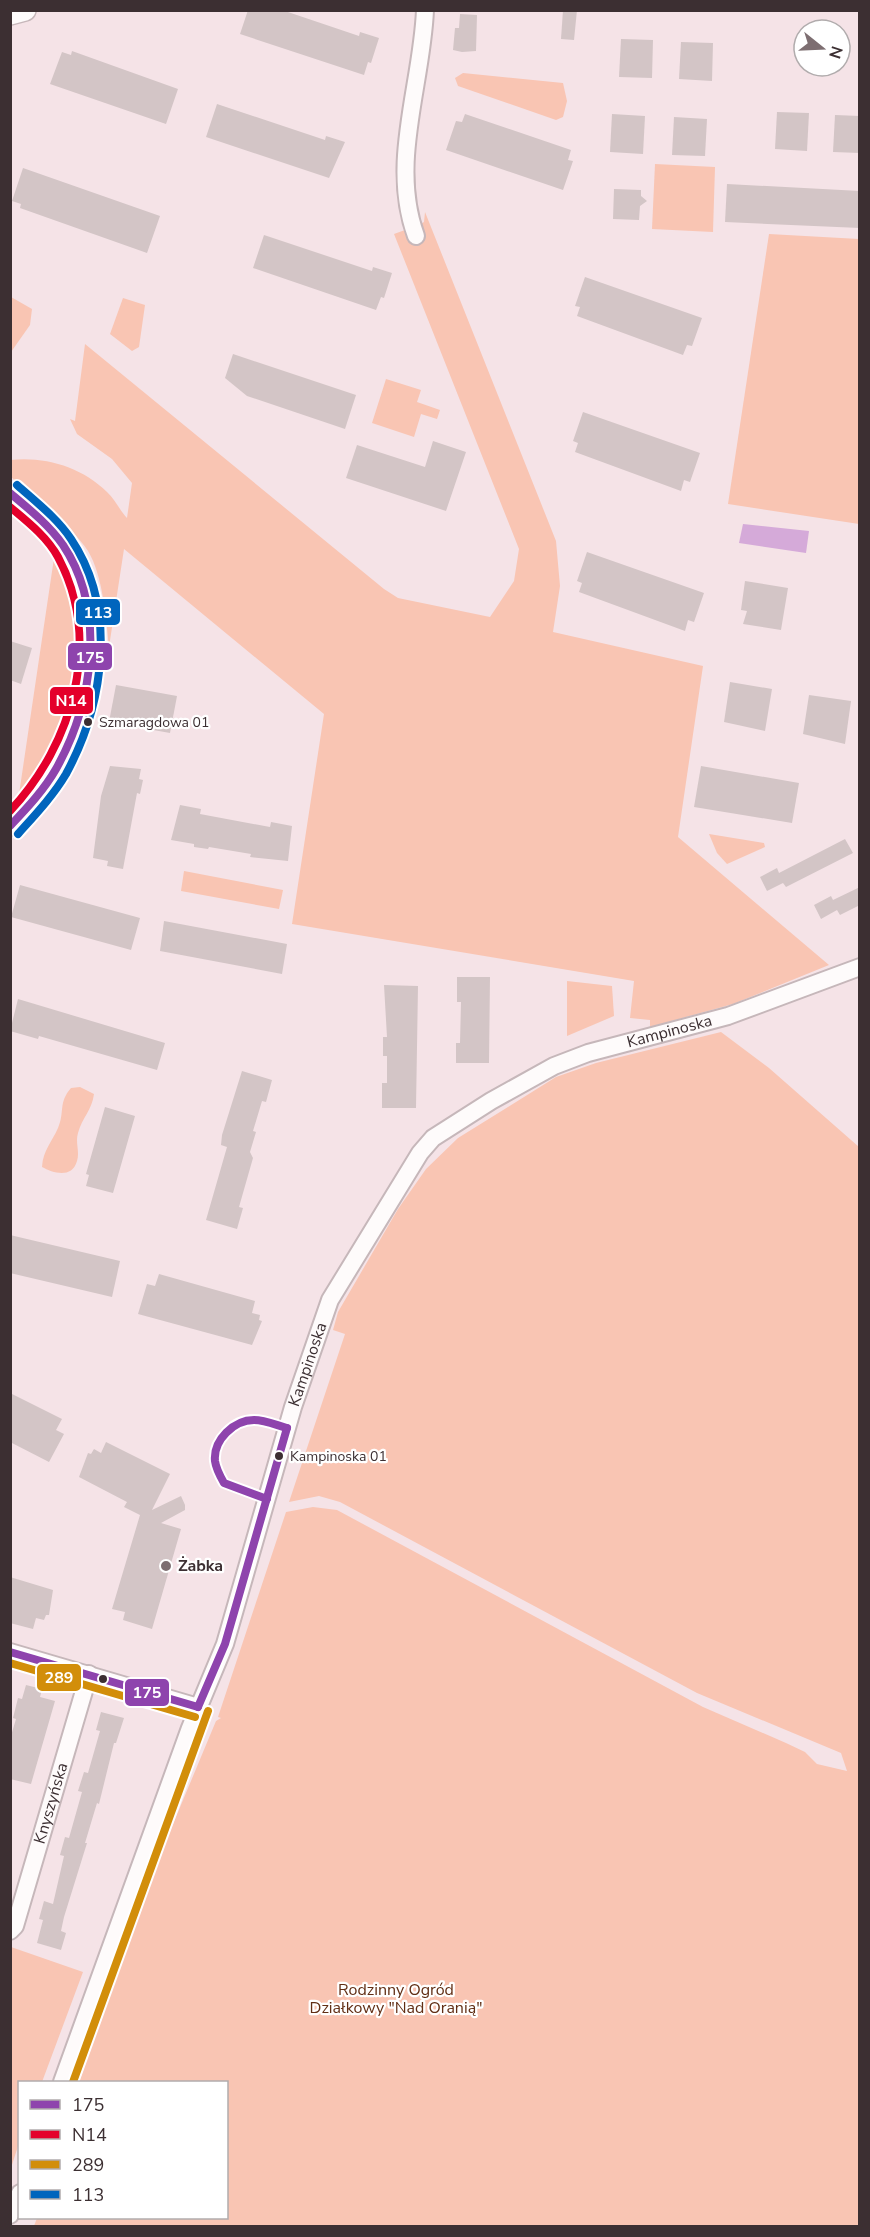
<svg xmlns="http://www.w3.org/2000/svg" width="870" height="2237" font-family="'Nunito Sans',sans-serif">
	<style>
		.green { fill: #f9c5b3 }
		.water { fill: #d5aad9 }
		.building { fill: #d3c5c6 }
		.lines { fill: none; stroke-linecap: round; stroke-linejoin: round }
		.minor-casing { stroke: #c6b7ba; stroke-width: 20 }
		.major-casing { stroke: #c6b7ba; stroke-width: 24 }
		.minor { stroke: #fefbfb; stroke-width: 16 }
		.major { stroke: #fefbfb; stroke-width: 21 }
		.bus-1-casing { stroke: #fff; stroke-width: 12 }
		.bus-2-casing { stroke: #fff; stroke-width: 12 }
		.bus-3-casing { stroke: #fff; stroke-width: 12 }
		.bus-4-casing { stroke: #fff; stroke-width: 12 }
		.bus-1 { stroke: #8e44ad; stroke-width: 8 }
		.bus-2 { stroke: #e4002b; stroke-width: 8 }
		.bus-3 { stroke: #d28e0a; stroke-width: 8 }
		.bus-4 { stroke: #0065bd; stroke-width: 8 }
		.bus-dot { fill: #3c2f32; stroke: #fff; stroke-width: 2 }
		.poi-dot { fill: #7d6e71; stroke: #fff; stroke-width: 2 }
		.labels { text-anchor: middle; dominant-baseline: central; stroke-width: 4.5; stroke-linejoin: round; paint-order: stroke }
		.bus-label { font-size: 14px; fill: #3c2f32; stroke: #fff; text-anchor: start }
		.street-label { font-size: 16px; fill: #3c2f32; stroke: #fff }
		.poi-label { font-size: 16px; font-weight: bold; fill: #3c2f32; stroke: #fff; text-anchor: start }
		.park-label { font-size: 16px; fill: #612e14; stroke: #fff }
		.line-badge { stroke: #fff; stroke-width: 2 }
		.badge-label { font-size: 16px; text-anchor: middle; font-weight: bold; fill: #fff }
	</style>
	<rect width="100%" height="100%" fill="#f5e3e7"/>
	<!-- green -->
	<g class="green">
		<path d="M463,73L563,83L567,101L563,117L556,120L458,86L455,78Z"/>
		<path d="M655,164L715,167L713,232L652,229Z"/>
		<path d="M425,212L556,541L560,586L553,632L703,666L678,837L829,965L733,1004L650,1027V1020L630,1018L634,981L292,924L324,714L124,549L109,647C106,618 103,576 88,551C71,525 34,498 11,477L10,460C45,456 82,467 107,492C115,499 120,511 127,518L132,483L112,459L77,434L70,419L75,421L85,344L384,589L398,598L490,617L514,581L519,549L394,234L405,230L410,242L423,237L419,225L424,222Z"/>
		<path d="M769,234L859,239V524L728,504Z"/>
		<path d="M11,297L32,309L30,325L11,352Z"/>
		<path d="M123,298L145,305L139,347L132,351L110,334Z"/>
		<path d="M386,379L421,390L417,402L440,410L437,419L421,414L414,437L372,423Z"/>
		<path d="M10,504C111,590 96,704 22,803L18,801L54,558L25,524L11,511Z"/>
		<path d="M709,834L764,843L765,847L727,864L717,853Z"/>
		<path d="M184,871L283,890L279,909L181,891Z"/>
		<path d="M567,981L612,986L614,1016L567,1036Z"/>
		<path d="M721,1032L769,1068L859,1147V2226H34L37,2218H226V2082H79L158,1860L216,1721L221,1718L218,1717L286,1512L313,1507L337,1510L703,1707L786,1743L805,1752L817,1764L847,1771L841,1753L697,1693L340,1502L319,1496L289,1502L345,1334L333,1330L338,1312L398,1209L426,1169L458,1138L556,1077L596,1063Z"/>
		<path d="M80,1087L94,1094C92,1110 82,1118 78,1133C75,1142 80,1152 77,1161C72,1179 53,1173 42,1167C43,1150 52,1142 58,1128C65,1112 58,1103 71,1088Z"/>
		<path d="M11,1947L83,1972L42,2082H20L19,2143L11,2168Z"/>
	</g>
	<!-- water -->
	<path class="water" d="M743,524L809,531L806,553L739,543Z"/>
	<!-- building -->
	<g class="building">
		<path d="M248,10H282L359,36L360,32L379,38L371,63L368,62L364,75L240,34Z"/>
		<path d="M563,10H577L574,40L561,39Z"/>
		<path d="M460,14L477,15L476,51L462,52L453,50L455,28H459Z"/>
		<path d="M621,39L653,40L652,78L619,77Z"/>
		<path d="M681,42L713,43L712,81L679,79Z"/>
		<path d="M72,51L178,89L166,124L50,84L62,52L71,55Z"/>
		<path d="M217,104L325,140L326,136L345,142L329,178L206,137Z"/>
		<path d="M777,112L809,113L807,151L775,149Z"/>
		<path d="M465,114L571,150L568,160L573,161L563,190L446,150L456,121L462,122Z"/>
		<path d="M612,114L645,116L643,154L610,152Z"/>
		<path d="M835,115L860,116V153L833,152Z"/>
		<path d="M674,117L707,119L705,156L672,155Z"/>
		<path d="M23,168L160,216L147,253L20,208L21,204L12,201Z"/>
		<path d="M727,184L860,191V228L725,222Z"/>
		<path d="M614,189L641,190V196L647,201L640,206L639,220L613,219Z"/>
		<path d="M264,235L372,271L373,267L392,273L384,298L381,297L376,310L253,268Z"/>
		<path d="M585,277L702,318L692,346L687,345L683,355L577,316L580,307L575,306Z"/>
		<path d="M233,354L356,395L345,429L247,396L225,378Z"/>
		<path d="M583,412L700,453L690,482L684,480L681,491L575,452L578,443L573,441Z"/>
		<path d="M433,441L466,452L446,511L346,478L357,445L425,467Z"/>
		<path d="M587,552L704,593L694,622L688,620L685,631L579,592L582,583L577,581Z"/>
		<path d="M745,581L788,588L781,630L743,624L747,611L741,610Z"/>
		<path d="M10,641L32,648L21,684L10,680Z"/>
		<path d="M730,682L772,689L765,731L724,722Z"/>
		<path d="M116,685L177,696L170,733L109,722Z"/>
		<path d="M809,695L851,701L845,744L803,734Z"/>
		<path d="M110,766L141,769L139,779L143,780L140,794L137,793L123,869L107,866L108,861L93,858L101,796Z"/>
		<path d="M701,766L799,783L792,823L694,807Z"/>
		<path d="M180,805L201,809L200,814L270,827L271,822L292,826L288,861L250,857L251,854L209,847L208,849L194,847V844L171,840Z"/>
		<path d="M845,839L853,853L786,887L783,883L767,891L760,877L777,868L779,873Z"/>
		<path d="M20,885L140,918L131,950L11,917Z"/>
		<path d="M860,887V905L840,915L837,910L821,919L814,905L831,896L833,900Z"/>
		<path d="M164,921L287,944L282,974L160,951Z"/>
		<path d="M457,977H490L489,1063H456V1043H460L461,1002H457Z"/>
		<path d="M384,985L418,986L416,1108H382V1083H387V1056H383V1037H387Z"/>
		<path d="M18,999L165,1043L157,1070L39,1036L38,1039L10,1031Z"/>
		<path d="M242,1071L272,1080L266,1102L262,1101L253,1131L256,1132L250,1152L253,1158L239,1207L243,1208L237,1229L206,1220L227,1147L221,1145L222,1135Z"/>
		<path d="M105,1107L135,1116L113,1193L86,1186L89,1175L86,1174Z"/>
		<path d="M10,1235L120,1261L112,1297L10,1273Z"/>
		<path d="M159,1274L255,1301L252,1313L260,1315L259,1320L262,1321L252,1345L138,1314L147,1284L155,1286Z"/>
		<path d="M10,1393L62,1419L56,1430L64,1434L49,1462L10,1442Z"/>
		<path d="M106,1442L170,1474L152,1510L181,1496L185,1505V1510L161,1523L181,1529L152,1629L123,1620L125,1612L112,1609L140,1515L124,1507L127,1502L79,1477L88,1453L91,1454L94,1449L101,1453Z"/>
		<path d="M10,1577L53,1590L49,1615H46L44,1620L36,1618L33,1629L10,1623Z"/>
		<path d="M26,1685L42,1689L40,1697L55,1701L31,1784L10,1779V1739L16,1719L13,1718L18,1698L22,1699Z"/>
		<path d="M101,1712L124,1718L116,1743H114L99,1804L97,1803L85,1843H87L64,1917L61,1931L66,1933L61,1950L37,1943L43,1920L39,1919L44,1901L53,1904L64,1856L60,1855L65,1837L69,1838L82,1792L78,1791L84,1772L88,1773L100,1731L96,1730Z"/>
	</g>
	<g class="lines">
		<defs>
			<g id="minor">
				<path d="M416,236C389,163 422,85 425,10"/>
				<path d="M10,493C31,511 54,529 67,552C118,638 81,763 10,827"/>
				<path d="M10,1652L198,1707"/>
				<path id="s1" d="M10,1931L15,1926L89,1674"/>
				<path id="s2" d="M62,2082L190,1728L225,1644L293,1407L330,1300L420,1153L433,1138L491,1101L554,1066L588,1053L728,1016L860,967"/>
				<path d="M10,2215L20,2193"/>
			</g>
			<path id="major" d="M10,14L25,10"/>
		</defs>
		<!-- minor casing -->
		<use href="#minor" class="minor-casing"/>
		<!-- major casing -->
		<use href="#major" class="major-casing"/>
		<!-- minor -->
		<use href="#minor" class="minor"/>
		<!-- major -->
		<use href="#major" class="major"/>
		<defs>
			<g id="bus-1">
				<path d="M10,493C29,509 49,525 63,545C107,611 93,703 56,769C44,790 27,808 10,826"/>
				<path d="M267,1499L224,1483C220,1476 216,1469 215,1461C213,1440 234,1420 254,1420C265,1420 276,1425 287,1428"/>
				<path d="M10,1652L198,1707"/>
				<path d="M198,1707L225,1644L287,1428"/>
			</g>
			<path id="bus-2" d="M10,507C28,522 47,537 58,557C103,641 73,744 10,811"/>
			<g id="bus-3">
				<path d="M10,1663L195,1717"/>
				<path d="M73,2082L208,1711"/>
			</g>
			<path id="bus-4" d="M17,485C36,502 57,518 71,539C118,609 104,704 66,774C53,796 35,815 18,834"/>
		</defs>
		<!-- bus-1 casing -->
		<use href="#bus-1" class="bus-1-casing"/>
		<!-- bus-2 casing -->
		<use href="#bus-2" class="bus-2-casing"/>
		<!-- bus-3 casing -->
		<use href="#bus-3" class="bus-3-casing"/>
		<!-- bus-4 casing -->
		<use href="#bus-4" class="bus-4-casing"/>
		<!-- bus-1 -->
		<use href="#bus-1" class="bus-1"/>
		<!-- bus-2 -->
		<use href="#bus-2" class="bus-2"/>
		<!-- bus-3 -->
		<use href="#bus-3" class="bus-3"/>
		<!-- bus-4 -->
		<use href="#bus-4" class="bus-4"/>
	</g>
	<!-- markers -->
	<g class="bus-dot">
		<circle cx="88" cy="722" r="5"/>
		<circle cx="279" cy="1456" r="5"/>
		<circle cx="103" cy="1679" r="5"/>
	</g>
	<circle class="poi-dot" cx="166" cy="1566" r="6"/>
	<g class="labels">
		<!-- bus labels -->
		<g class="bus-label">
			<text x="99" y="722">Szmaragdowa 01</text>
			<text x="290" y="1456">Kampinoska 01</text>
		</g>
		<!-- street labels -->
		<g class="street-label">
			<text stroke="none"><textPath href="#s2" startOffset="1281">Kampinoska</textPath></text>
			<text stroke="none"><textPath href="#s2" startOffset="759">Kampinoska</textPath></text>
			<text stroke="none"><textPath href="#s1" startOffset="135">Knyszyńska</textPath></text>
		</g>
		<!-- poi labels -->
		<g class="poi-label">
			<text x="178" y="1566">Żabka</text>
		</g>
		<!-- park labels -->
		<g class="park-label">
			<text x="396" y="1990">Rodzinny Ogród<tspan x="396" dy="18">Działkowy "Nad Oranią"</tspan></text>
		</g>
	</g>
	<g class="line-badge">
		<rect x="75" y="598" width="46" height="28" rx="6" fill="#0065bd"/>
		<rect x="67" y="642" width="46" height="29" rx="6" fill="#8e44ad"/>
		<rect x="49" y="686" width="45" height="29" rx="6" fill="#e4002b"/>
		<rect x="36" y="1663" width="46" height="29" rx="6" fill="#d28e0a"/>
		<rect x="124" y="1678" width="46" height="29" rx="6" fill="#8e44ad"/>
	</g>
	<g class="badge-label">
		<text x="98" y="618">113</text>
		<text x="90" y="663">175</text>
		<text x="71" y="706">N14</text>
		<text x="59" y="1683">289</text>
		<text x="147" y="1698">175</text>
	</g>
	<!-- border -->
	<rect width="870" height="2237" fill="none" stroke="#3c2f32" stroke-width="24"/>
	<!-- legend -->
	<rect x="18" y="2081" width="210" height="138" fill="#ffffff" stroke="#b1acad" stroke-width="1.5"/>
	<rect x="30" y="2100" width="30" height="9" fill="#8e44ad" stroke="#b1acad" stroke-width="1.5"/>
	<text x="72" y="2111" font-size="18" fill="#3c2f32">175</text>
	<rect x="30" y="2130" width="30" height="9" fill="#e4002b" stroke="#b1acad" stroke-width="1.5"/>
	<text x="72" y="2141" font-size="18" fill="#3c2f32">N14</text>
	<rect x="30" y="2160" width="30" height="9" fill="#d28e0a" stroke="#b1acad" stroke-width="1.5"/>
	<text x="72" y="2171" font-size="18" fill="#3c2f32">289</text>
	<rect x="30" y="2190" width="30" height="9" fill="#0065bd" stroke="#b1acad" stroke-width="1.5"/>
	<text x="72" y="2201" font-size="18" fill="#3c2f32">113</text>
	<!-- north arrow -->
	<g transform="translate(822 48) rotate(108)"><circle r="28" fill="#ffffff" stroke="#b1acad" stroke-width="1.5"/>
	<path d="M0-4.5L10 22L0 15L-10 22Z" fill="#7d6e71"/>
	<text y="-9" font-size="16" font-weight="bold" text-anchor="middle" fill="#3c2f32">N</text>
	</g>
</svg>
